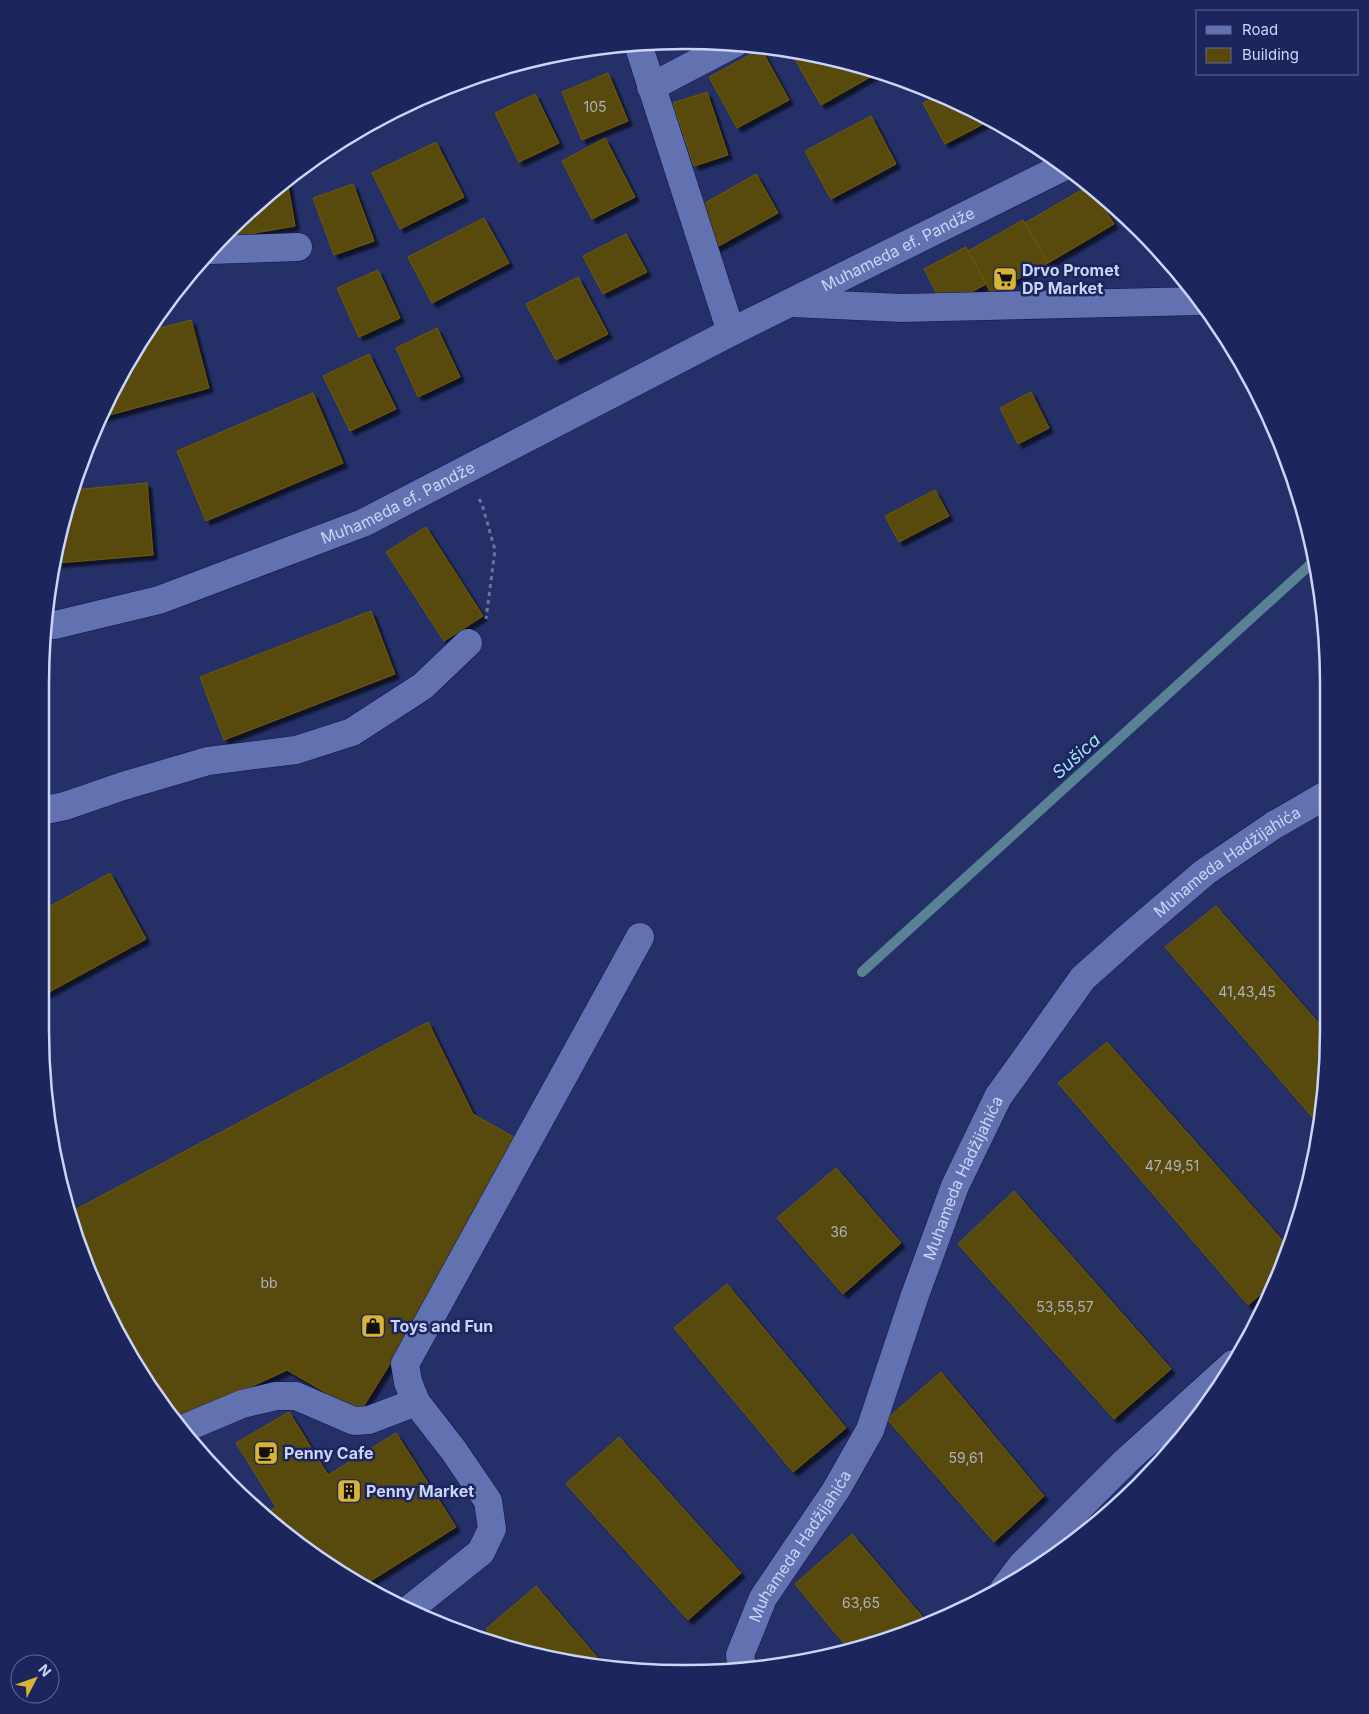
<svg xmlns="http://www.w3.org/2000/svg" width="1369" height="1714" font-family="Inter,sans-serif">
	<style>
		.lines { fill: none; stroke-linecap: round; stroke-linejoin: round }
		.stream { stroke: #598394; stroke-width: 10 }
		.building { fill: #59480a; stroke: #715b00; filter: url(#shadow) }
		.minor-casing { stroke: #10154a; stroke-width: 29 }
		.path { stroke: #6974a3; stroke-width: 3; stroke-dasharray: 4 4; stroke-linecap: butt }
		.minor { stroke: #6272b0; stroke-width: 28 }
		.labels { text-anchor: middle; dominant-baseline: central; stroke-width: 5; stroke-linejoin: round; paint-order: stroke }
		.number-label { font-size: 14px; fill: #aeb2bc }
		.street-label { font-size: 16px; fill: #cad5f7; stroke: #1c255c }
		.poi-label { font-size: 16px; font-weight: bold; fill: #cad5f7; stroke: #1c255c; text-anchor: start }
		.water-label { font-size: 18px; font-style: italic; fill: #a0e5f4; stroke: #1c255c }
		.rim { fill: none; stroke: #cad5f7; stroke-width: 2.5 }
	</style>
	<defs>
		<filter id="shadow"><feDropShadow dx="4.5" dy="4.5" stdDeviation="1" flood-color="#0009"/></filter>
	</defs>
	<rect width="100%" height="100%" fill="#253068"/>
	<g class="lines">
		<!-- stream -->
		<path class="stream" d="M862,972L1312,563"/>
	</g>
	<!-- building -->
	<g class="building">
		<path d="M761,49L789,100L737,128L709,77Z"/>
		<path d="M791,52L852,62L879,72L821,105Z"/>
		<path d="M608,73L628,121L582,140L562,92Z"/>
		<path d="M707,92L728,155L694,166L673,103Z"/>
		<path d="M535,94L559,143L519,162L495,113Z"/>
		<path d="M938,95L970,107L991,120L945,144L923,103Z"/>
		<path d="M871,116L896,164L831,199L805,151Z"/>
		<path d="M605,138L635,197L592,219L562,161Z"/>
		<path d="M436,142L464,197L400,229L372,173Z"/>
		<path d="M756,174L778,213L715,248L693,210Z"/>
		<path d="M287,181L295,226L231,237L230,230L260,200Z"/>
		<path d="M353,184L374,241L334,255L313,198Z"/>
		<path d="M1090,185L1114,224L1048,263L1025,223Z"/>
		<path d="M484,218L509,263L432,303L408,257Z"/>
		<path d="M1023,220L1048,263L991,293L968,251Z"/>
		<path d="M626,234L647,272L603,294L583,256Z"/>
		<path d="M966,247L986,284L944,307L924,269Z"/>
		<path d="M378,270L400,318L359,337L337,288Z"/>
		<path d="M578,277L608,334L556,360L526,304Z"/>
		<path d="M191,320L209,388L102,417L126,362L148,331Z"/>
		<path d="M437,328L460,377L418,397L396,348Z"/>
		<path d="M369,354L396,409L350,431L323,376Z"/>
		<path d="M1031,392L1049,428L1018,444L1000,408Z"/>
		<path d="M313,393L343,463L206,521L177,451Z"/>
		<path d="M147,483L153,555L57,563L72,490Z"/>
		<path d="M935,490L949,516L899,542L885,516Z"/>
		<path d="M426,527L483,616L444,641L386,552Z"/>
		<path d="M371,611L395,674L224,740L200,677Z"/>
		<path d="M110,873L146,939L40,997V912Z"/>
		<path d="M1216,906L1329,1035L1320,1126L1165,947Z"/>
		<path d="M428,1022L473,1114L526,1144L360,1412L287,1370L179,1420L126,1351L69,1213Z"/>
		<path d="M1107,1042L1289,1248L1278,1279L1248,1305L1058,1083Z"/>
		<path d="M836,1168L901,1243L843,1294L777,1218Z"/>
		<path d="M1014,1191L1171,1369L1114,1419L958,1244Z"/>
		<path d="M727,1284L846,1428L793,1472L674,1328Z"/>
		<path d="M941,1372L1044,1496L994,1542L887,1419Z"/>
		<path d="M289,1412L328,1475L396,1433L456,1527L361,1587L266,1513L276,1507L236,1443Z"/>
		<path d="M619,1437L741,1573L688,1620L566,1484Z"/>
		<path d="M852,1534L926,1621L851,1652L795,1584Z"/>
		<path d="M536,1586L602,1663L517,1652L499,1645L486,1629Z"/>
	</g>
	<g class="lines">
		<defs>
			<g id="minor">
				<path d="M638,44L731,332"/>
				<path d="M651,87L735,43"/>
				<path d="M210,250L298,247"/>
				<path d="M791,303L902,308L1199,301"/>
				<path id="s1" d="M45,625H55L159,600L363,523L731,332L1065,166"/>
				<path d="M41,811L65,806L123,786L208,761L296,750L352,732L423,686L468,643"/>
				<path d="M185,1428L242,1404L276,1396H296L354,1421L369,1420L416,1402"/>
				<path d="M1004,1589L1022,1565L1126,1461L1233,1364"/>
				<path d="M411,1608L481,1552L492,1529L488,1501L454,1451L416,1402L408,1382L405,1364L640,937"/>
				<path id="s2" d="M742,1666L740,1655L763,1598L836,1490L870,1430L915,1295L955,1186L998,1097L1083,978L1129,937L1205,872L1274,825L1328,794"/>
			</g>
		</defs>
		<!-- minor casing -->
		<use href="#minor" class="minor-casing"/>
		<!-- path -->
		<path class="path" d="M479,499L482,504L495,550L486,619"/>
		<!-- minor -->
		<use href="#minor" class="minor"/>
	</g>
	<!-- icons -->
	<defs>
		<symbol id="supermarket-square" viewBox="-11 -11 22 22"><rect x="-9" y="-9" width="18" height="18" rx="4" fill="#d8b434" stroke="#1c255c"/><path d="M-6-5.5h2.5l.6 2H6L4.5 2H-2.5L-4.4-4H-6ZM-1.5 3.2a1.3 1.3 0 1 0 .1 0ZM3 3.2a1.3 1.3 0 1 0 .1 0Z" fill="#111"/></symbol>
		<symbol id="shop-square" viewBox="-11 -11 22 22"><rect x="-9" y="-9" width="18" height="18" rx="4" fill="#d8b434" stroke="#1c255c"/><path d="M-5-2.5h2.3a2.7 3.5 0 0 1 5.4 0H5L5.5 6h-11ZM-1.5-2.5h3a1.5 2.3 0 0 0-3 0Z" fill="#111"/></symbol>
		<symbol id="cafe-square" viewBox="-11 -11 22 22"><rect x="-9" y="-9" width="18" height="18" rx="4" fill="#d8b434" stroke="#1c255c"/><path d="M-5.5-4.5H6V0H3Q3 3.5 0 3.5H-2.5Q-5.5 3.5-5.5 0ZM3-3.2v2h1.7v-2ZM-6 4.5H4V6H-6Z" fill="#111"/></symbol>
		<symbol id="building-square" viewBox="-11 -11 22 22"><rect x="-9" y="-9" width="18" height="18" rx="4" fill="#d8b434" stroke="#1c255c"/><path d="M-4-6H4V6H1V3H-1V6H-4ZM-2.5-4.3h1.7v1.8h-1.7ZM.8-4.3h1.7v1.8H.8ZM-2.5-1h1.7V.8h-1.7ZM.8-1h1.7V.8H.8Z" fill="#111"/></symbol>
	</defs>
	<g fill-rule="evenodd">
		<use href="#supermarket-square" x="991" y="265" width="28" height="28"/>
		<use href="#shop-square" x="359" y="1312" width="28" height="28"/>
		<use href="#cafe-square" x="252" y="1439" width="28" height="28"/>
		<use href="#building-square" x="335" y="1477" width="28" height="28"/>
	</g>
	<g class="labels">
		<!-- number labels -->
		<g class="number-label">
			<text x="595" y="106">105</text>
			<text x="1247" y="991">41,43,45</text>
			<text x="1172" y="1165">47,49,51</text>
			<text x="839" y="1231">36</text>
			<text x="269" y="1282">bb</text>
			<text x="1065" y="1306">53,55,57</text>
			<text x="966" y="1457">59,61</text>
			<text x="861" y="1602">63,65</text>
		</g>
		<!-- street labels -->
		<g class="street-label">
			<text stroke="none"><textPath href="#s1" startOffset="936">Muhameda ef. Pandže</textPath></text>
			<text stroke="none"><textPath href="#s1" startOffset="375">Muhameda ef. Pandže</textPath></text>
			<text stroke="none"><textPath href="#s2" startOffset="961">Muhameda Hadžijahića</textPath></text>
			<text stroke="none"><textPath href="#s2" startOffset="541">Muhameda Hadžijahića</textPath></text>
			<text stroke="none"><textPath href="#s2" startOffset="136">Muhameda Hadžijahića</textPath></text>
		</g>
		<!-- poi labels -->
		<g class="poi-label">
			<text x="1022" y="270">Drvo Promet<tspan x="1022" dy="18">DP Market</tspan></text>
			<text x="390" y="1326">Toys and Fun</text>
			<text x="284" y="1453">Penny Cafe</text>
			<text x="366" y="1491">Penny Market</text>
		</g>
		<!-- water labels -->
		<g class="water-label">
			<text transform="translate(1076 756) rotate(-42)">Sušica</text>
		</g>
	</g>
	<!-- crop -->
	<path d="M0 0H1369V1714H0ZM684 49H685A635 635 0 0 1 1320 684V1030A635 635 0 0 1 685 1665H684A635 635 0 0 1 49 1030V684A635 635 0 0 1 684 49Z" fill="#1c255c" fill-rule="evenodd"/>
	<path class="rim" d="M684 49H685A635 635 0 0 1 1320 684V1030A635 635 0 0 1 685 1665H684A635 635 0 0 1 49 1030V684A635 635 0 0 1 684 49Z"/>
	<!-- legend -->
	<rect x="1196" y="10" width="162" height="65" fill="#1c255c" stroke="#626b9a"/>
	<rect x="1206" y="26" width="25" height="8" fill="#6272b0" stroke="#626b9a"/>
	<text x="1242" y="35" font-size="15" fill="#cad5f7">Road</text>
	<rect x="1206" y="48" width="25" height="15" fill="#59480a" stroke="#626b9a"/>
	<text x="1242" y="60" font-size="15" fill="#cad5f7">Building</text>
	<!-- north arrow -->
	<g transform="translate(35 1679) rotate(49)"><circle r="24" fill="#1c255c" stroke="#626b9a"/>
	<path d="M0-4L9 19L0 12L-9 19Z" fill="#d8b434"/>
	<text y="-8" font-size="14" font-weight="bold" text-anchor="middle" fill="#cad5f7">N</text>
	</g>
</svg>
